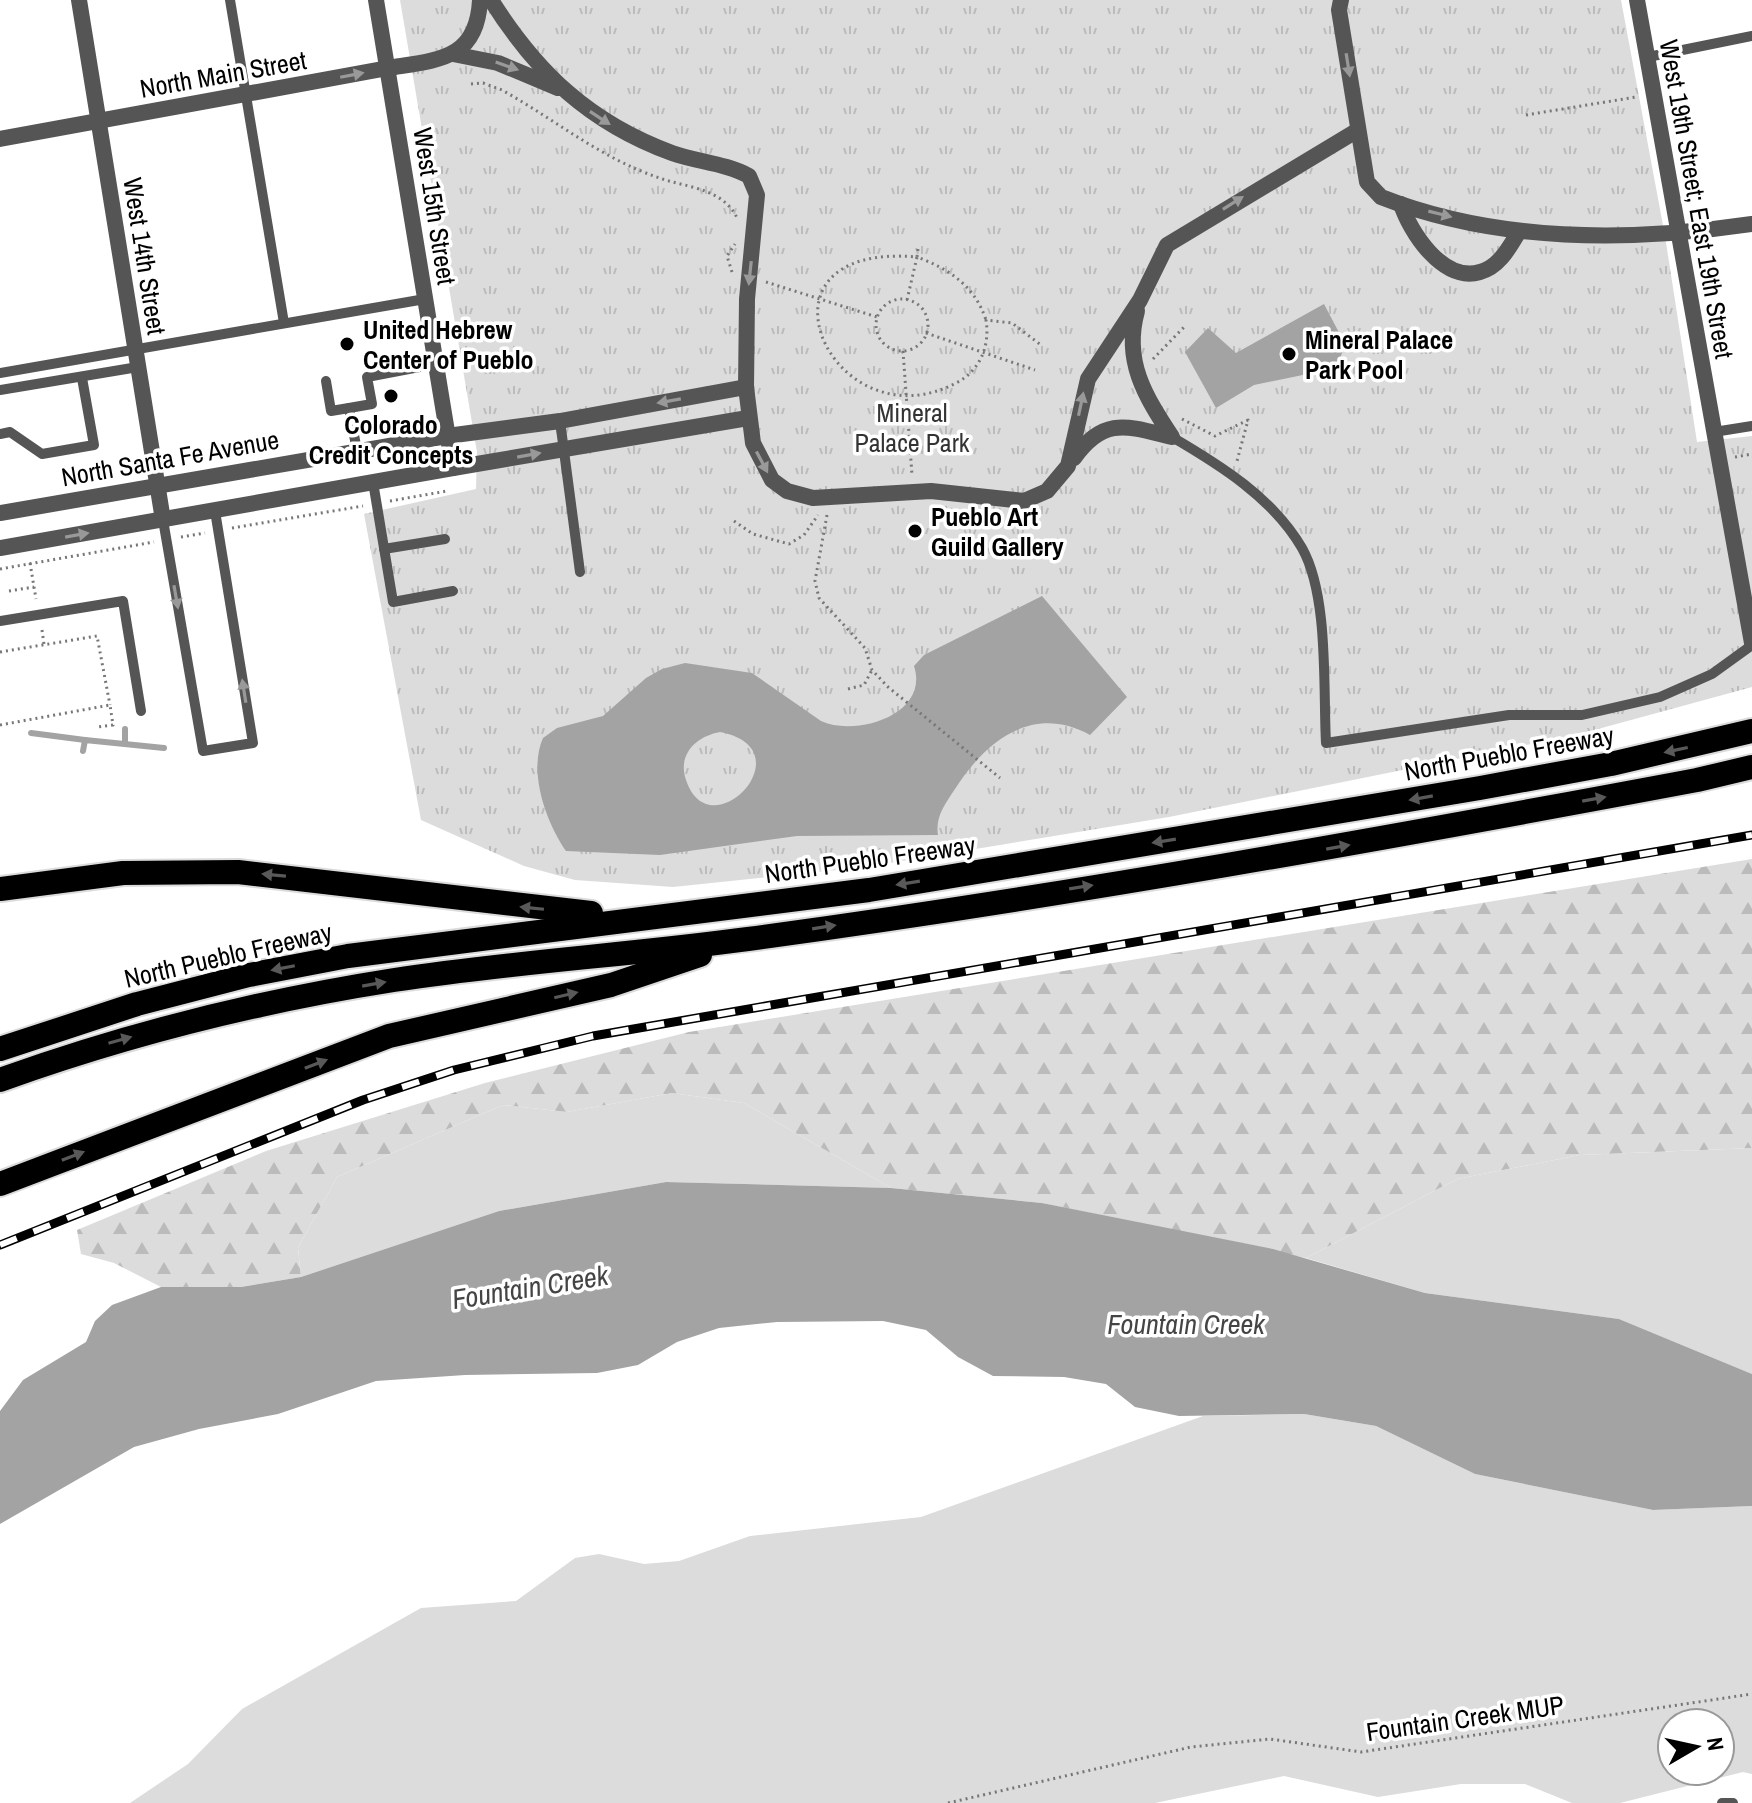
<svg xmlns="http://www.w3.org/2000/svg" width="1752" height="1803" font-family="'Archivo Narrow',sans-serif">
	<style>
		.green { fill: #dcdcdc; fill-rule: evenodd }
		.forest { fill: url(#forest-firs) }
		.park { fill: url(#park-tufts) }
		.water { fill: #a3a3a3; fill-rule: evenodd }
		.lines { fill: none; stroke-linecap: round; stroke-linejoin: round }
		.stream { stroke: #a3a3a3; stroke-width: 6 }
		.motorway-casing { stroke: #dbdbdb; stroke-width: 28 }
		.path { stroke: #777; stroke-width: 3; stroke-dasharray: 2 4; stroke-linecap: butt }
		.service { stroke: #555; stroke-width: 10 }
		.minor { stroke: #555; stroke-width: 16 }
		.tertiary { stroke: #555; stroke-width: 16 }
		.motorway { stroke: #000; stroke-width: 24 }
		.rail-casing { stroke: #000; stroke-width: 9 }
		.rail { stroke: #fff; stroke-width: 6; stroke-dasharray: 18; stroke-linecap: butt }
		.oneway { fill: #999 }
		.oneway2 { fill: #595959 }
		.poi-dot { fill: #000; stroke: #fff; stroke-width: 3 }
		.labels { text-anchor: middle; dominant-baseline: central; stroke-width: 7; stroke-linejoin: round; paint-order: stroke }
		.street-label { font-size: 26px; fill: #000; stroke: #fff }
		.poi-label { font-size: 26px; font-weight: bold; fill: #000; stroke: #fff; text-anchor: start }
		.park-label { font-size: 26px; fill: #333; stroke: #fff }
		.water-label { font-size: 28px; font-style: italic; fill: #444; stroke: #fff }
	</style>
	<defs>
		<pattern id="forest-firs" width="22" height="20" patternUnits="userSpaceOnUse" patternTransform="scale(2)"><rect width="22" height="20" fill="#dcdcdc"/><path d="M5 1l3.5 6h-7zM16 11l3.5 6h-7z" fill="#bbb"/></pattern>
		<pattern id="park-tufts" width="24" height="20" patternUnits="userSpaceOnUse" patternTransform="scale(2)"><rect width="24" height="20" fill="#dcdcdc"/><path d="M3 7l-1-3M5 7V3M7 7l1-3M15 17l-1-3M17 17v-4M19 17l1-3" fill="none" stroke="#bbb"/></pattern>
	</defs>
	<rect width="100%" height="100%" fill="#fff"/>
	<!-- green -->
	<g class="green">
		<path d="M672,1093L744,1103L891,1188L666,1182L499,1211L301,1277L298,1248L337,1177L503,1105L567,1112Z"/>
		<path d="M1752,1148V1374L1619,1319L1425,1293L1306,1258L1457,1179L1580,1155Z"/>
		<path d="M1304,1414L1376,1426L1475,1474L1653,1510L1752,1506V1774L1743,1772L1620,1803H1572L1525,1784H1461L1378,1797L1284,1776L1155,1803H130L188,1764L242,1709L421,1608L516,1601L575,1558L599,1554L644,1564L679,1561L750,1536L921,1517L1203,1416ZM1672,1723H1720V1771H1672Z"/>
	</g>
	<!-- forest -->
	<path class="forest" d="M1752,859V1148L1580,1155L1457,1179L1306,1258L1042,1203L891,1188L744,1103L672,1093L567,1112L503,1105L337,1177L298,1248L301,1277L241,1287H161L114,1263L81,1254L77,1230L266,1151L485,1083L689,1032Z"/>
	<!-- park -->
	<path class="park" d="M400,0H1621L1665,236L1697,442L1752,436V687L1576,735L1169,817L866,867L673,887L575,880L524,866L421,820L364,514L476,489L477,452Z"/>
	<!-- water -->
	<g class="water">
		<path d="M1324,304L1345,344L1339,362L1327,370L1254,385L1216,408L1185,352L1208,328L1236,353Z"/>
		<path d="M1042,596L1127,697L1090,735C1032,703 985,742 955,789C945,804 935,817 938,835L797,836L660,855L566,851C546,822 528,772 543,738L557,728L603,716L646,678L662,669L685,663L752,673L821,721C855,737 930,715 914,666L924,655ZM720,732C808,749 710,852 686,780C677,754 697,736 720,732Z"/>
		<path d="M666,1182L891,1188L1042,1203L1273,1249L1425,1293L1619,1319L1752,1374V1506L1653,1510L1475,1474L1376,1426L1304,1414L1179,1416L1135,1407L1106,1384L1064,1377L993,1376L958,1357L926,1330L883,1321L777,1322L719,1328L677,1342L638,1365L597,1373L465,1375L376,1381L278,1414L199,1429L134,1447L0,1524V1411L23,1380L86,1342L95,1321L112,1305L161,1287H241L301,1277L499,1211Z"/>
	</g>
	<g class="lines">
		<!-- stream -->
		<g class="stream">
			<path d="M31,733L85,740"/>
			<path d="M125,744V729"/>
			<path d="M83,751L85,740L164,748"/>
		</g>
		<defs>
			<g id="motorway">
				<path d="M0,889L123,873L238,872L591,913"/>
				<path d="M0,1049L137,1004L249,975L348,956L869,890L1480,788L1611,764L1752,731"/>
				<path d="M0,1080C128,1034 260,1001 394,980C511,962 630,955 748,939C1066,896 1382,839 1697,780L1752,767"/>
				<path d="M0,1184L389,1036L611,985L700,955"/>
			</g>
		</defs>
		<!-- motorway casing -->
		<use href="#motorway" class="motorway-casing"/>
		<!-- path -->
		<g class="path">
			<path d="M471,84L483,83L502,90C559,122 605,162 669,181C695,188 725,192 737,218"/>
			<path d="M1526,115L1636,97"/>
			<path d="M918,249L917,257C737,241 833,450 958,382C981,369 990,345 986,320L1012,323L1041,345"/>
			<path d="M732,272L727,256L735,244"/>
			<path d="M766,282L877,317"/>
			<circle cx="902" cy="325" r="26"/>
			<path d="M907,300L917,257C949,269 975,286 986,320"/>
			<path d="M926,333L1035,370"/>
			<path d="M903,351L912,475"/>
			<path d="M1153,359L1186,325"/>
			<path d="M1182,419L1215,436L1248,420L1237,461"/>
			<path d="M1735,457L1752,454"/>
			<path d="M390,501L447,491"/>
			<path d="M827,515L815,581L819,598L865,648L872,670L888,687L1000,778"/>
			<path d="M734,521L753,534L789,544L804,535L818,515"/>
			<path d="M232,528L363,506"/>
			<path d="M181,537L205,533"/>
			<path d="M30,563L36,599"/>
			<path d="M0,569L154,542"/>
			<path d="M9,591L34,587"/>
			<path d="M42,630L44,644"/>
			<path d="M0,652L97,636L110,705"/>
			<path d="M848,689L864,685L872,670"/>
			<path d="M0,725L110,705L113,725L97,727"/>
			<path d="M948,1803L1191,1747L1270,1739L1361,1752L1752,1694"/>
		</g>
		<!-- service -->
		<g class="service">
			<path d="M230,0L284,323"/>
			<path d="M1648,57L1752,36"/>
			<path d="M0,373L425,299"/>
			<path d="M326,381L331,411L349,408"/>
			<path d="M0,390L138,367"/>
			<path d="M560,421L580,572"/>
			<path d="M1714,432L1752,426"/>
			<path d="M0,434L10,432L42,454L94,445L82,378"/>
			<path d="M1172,437C1220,465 1273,498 1302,548C1329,596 1323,688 1326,743L1509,715H1582L1660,697L1712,674L1752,645"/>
			<path d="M357,451L349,408L372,404L367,377L435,364"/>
			<path d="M373,482L393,602L453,591"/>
			<path d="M163,520L203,751L253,743L215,511"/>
			<path d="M384,549L445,539"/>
			<path d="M0,621L123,601L141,711"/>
			<path d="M1722,1803H1733"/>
		</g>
		<!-- minor -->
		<g class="minor">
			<path d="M79,0L163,520"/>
			<path d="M491,0C537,73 590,123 672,153C697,162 725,163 749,176L757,195L747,299L746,387L753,443L772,480L787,491L813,498L931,491L1024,501L1047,491L1068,466L1088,379L1140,300L1167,245L1358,130"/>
			<path d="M1341,0L1339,10L1367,182L1381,197C1498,243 1630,242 1752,224"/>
			<path d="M1637,0L1752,643"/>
			<path d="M453,54L498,63L558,88"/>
			<path d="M388,68C438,60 477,60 480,0"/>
			<path d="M1401,204C1410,232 1443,283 1480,272C1499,267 1509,248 1518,233"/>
			<path d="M447,436L560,421L746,387"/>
			<path d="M1074,458C1104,416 1127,426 1172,437C1145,396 1123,361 1137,311"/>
			<path d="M453,468L748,418"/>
		</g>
		<!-- tertiary -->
		<g class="tertiary">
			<path d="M0,139L388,68"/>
			<path d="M0,513L447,436"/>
			<path d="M0,548L453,468L376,0"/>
		</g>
		<!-- motorway -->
		<use href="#motorway" class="motorway"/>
		<defs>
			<path id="rail" d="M0,1245L363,1100L454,1070L593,1036L1752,835"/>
		</defs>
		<!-- rail casing -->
		<use href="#rail" class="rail-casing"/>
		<!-- rail -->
		<use href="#rail" class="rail"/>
	</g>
	<!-- one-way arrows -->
	<defs><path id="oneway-solid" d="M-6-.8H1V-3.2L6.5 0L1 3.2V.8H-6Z" transform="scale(2)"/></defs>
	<g class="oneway">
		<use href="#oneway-solid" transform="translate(1348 65) rotate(81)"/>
		<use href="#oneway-solid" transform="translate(507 66) rotate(19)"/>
		<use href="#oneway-solid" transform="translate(352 75) rotate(-11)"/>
		<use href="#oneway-solid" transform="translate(600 118) rotate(33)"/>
		<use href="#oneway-solid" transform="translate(1233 203) rotate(-32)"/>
		<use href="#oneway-solid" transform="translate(1440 214) rotate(14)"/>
		<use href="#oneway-solid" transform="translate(750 273) rotate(96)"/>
		<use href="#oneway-solid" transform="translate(669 401) rotate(170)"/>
		<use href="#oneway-solid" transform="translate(1081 404) rotate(-78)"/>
		<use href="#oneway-solid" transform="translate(529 455) rotate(-10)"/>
		<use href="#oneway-solid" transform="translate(762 462) rotate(62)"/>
		<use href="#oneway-solid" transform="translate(77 535) rotate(-10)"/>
		<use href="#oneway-solid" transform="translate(176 597) rotate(80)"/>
		<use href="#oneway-solid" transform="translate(244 691) rotate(-99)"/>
	</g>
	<g class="oneway2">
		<use href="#oneway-solid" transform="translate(1676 750) rotate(168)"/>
		<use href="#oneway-solid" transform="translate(1421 798) rotate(170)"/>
		<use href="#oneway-solid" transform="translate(1594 799) rotate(-10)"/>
		<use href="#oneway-solid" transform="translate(1164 841) rotate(171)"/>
		<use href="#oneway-solid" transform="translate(1338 847) rotate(-10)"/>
		<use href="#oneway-solid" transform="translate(274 875) rotate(-175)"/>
		<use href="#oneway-solid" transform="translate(908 883) rotate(171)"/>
		<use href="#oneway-solid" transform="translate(1081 887) rotate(-9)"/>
		<use href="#oneway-solid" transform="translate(532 908) rotate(-174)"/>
		<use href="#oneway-solid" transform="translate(824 927) rotate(-9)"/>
		<use href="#oneway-solid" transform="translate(283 968) rotate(169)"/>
		<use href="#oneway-solid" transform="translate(374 984) rotate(-10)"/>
		<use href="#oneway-solid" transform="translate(566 995) rotate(-13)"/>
		<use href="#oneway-solid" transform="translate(120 1040) rotate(-16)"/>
		<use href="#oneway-solid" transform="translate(316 1064) rotate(-21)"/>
		<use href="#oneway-solid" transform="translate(73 1156) rotate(-21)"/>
	</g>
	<!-- markers -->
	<g class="poi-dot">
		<circle cx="347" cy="344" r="8"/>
		<circle cx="1289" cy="354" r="8"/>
		<circle cx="391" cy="396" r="8"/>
		<circle cx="915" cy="531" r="8"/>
	</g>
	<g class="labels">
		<!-- street labels -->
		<g class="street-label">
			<text transform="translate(223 74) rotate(-10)">North Main Street</text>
			<text transform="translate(1697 199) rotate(80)">West 19th Street; East 19th Street</text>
			<text transform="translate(435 206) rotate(81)">West 15th Street</text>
			<text transform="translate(145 256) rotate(81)">West 14th Street</text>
			<text transform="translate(170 458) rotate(-10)">North Santa Fe Avenue</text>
			<text transform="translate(1509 753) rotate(-10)">North Pueblo Freeway</text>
			<text transform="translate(870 859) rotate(-8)">North Pueblo Freeway</text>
			<text transform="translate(228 955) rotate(-13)">North Pueblo Freeway</text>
			<text transform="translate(1465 1718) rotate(-8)">Fountain Creek MUP</text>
		</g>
		<!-- poi labels -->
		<g class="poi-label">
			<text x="363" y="329">United Hebrew<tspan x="363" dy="30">Center of Pueblo</tspan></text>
			<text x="1305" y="339">Mineral Palace<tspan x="1305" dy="30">Park Pool</tspan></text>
			<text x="391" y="424" text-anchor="middle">Colorado<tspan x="391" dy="30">Credit Concepts</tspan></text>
			<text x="931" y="516">Pueblo Art<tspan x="931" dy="30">Guild Gallery</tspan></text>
		</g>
		<!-- park labels -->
		<g class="park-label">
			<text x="912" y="412">Mineral<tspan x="912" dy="30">Palace Park</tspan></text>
		</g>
		<!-- water labels -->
		<g class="water-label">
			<text transform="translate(530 1287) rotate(-9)">Fountain Creek</text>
			<text x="1186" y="1324">Fountain Creek</text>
		</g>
	</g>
	<!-- north arrow -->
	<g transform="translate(1696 1747) rotate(81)"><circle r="38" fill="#ffffff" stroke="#999999" stroke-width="2"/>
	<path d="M0-6L14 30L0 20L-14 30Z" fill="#000000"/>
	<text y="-12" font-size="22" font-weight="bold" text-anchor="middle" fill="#000000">N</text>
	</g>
</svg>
